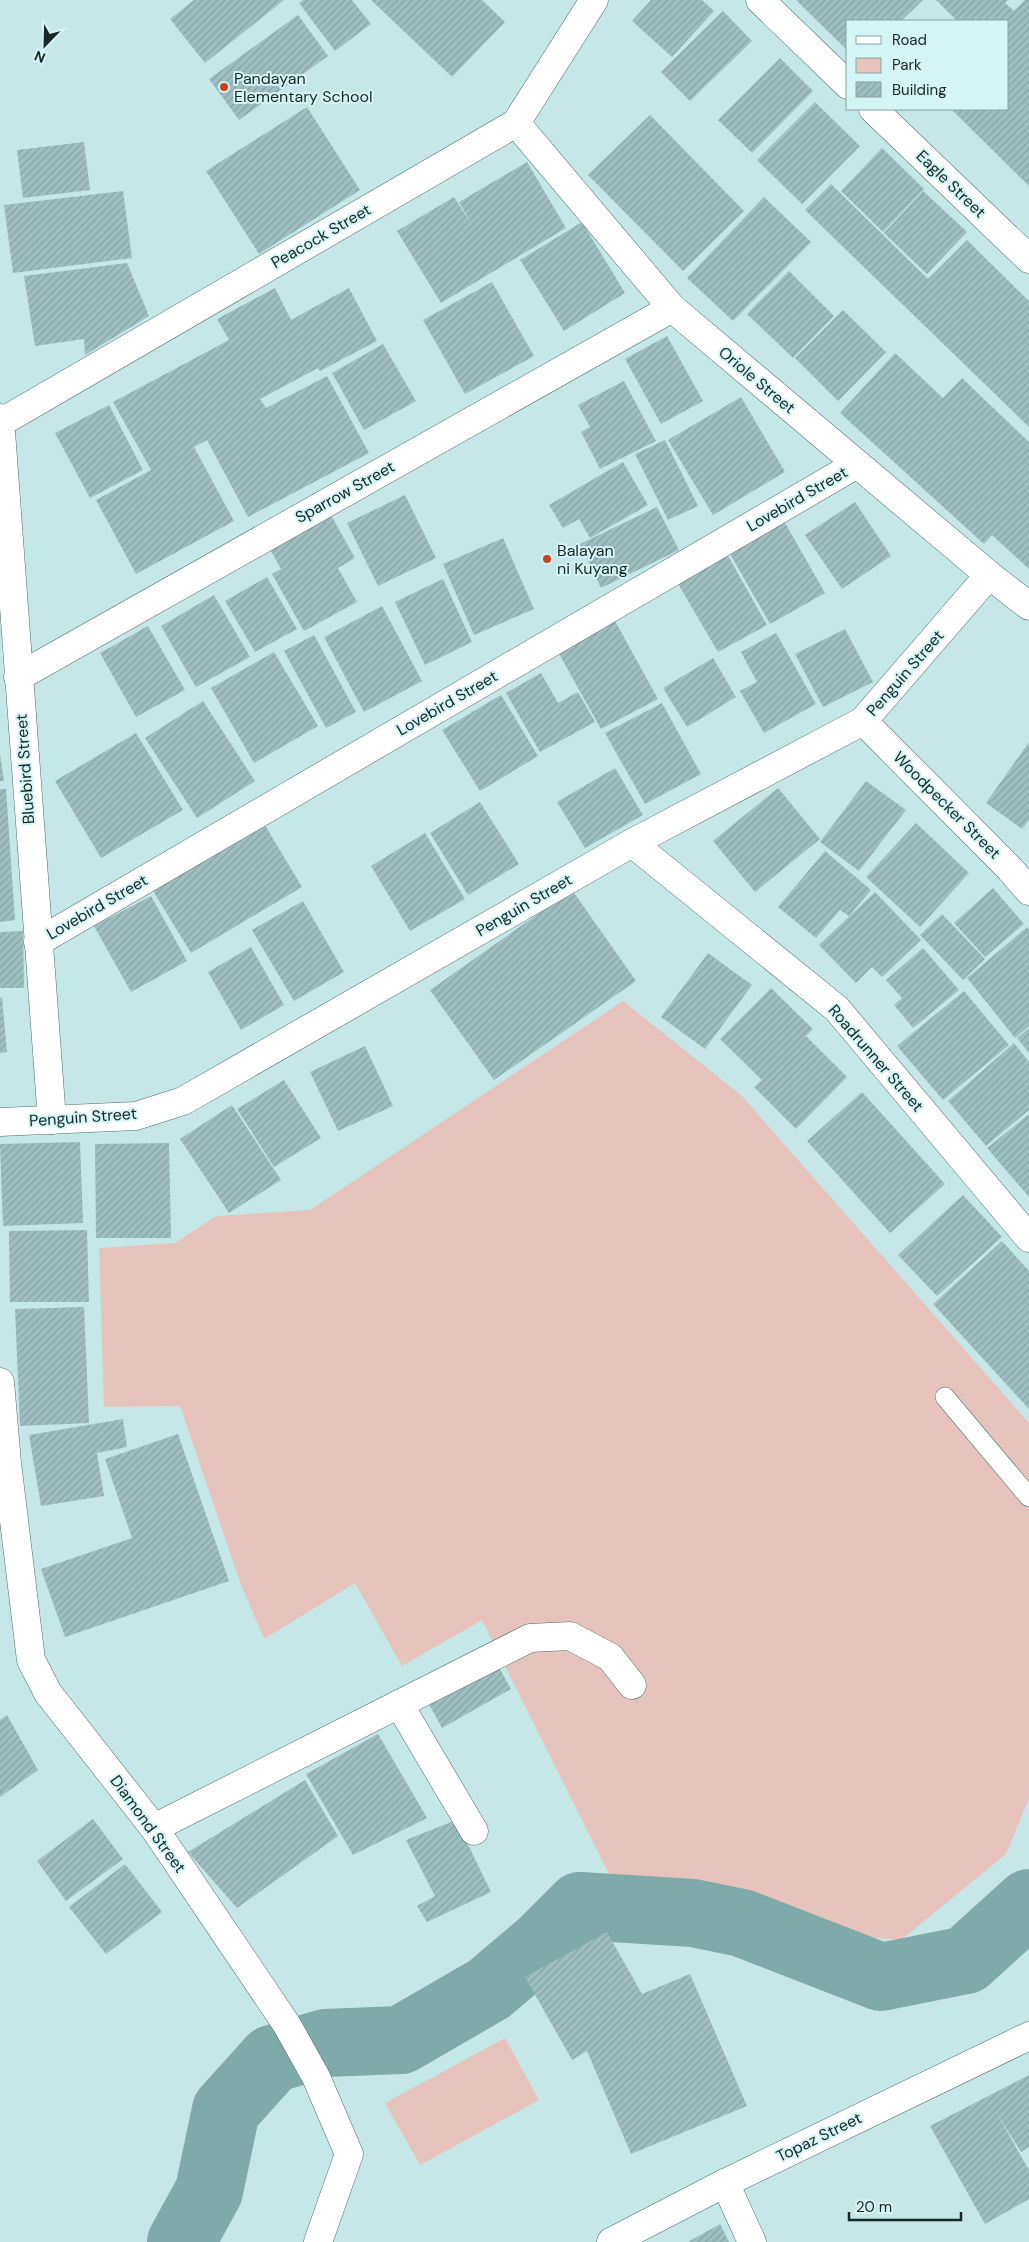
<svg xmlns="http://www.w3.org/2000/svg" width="1029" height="2242" font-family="'DM Sans',sans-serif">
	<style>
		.green { fill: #e6c4bd }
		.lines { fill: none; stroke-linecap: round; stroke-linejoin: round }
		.river { stroke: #7faaaa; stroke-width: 68 }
		.building { fill: url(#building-hatch) }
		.service-casing { stroke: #4e6c6d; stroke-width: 20 }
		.minor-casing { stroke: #4e6c6d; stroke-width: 29 }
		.tertiary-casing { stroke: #4e6c6d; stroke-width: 29 }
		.service { stroke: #fff; stroke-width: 19 }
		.minor { stroke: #fff; stroke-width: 28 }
		.tertiary { stroke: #fff; stroke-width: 28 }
		.poi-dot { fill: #cb4025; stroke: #d3f5f5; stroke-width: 2 }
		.labels { text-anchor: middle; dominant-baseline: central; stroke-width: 4; stroke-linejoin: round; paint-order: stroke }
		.poi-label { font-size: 16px; fill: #1a2727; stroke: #d3f5f5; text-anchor: start }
		.street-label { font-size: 16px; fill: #1a2727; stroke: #d3f5f5 }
	</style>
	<defs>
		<pattern id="building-hatch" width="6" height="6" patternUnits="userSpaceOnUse" patternTransform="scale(1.25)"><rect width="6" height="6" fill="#9fbfc0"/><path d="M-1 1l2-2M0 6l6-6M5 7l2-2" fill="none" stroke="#88a4a5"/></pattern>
	</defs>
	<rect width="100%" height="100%" fill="#c6e7e8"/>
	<!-- green -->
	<g class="green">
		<path d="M623,1001L741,1095L1029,1423V1798L1006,1854L901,1940L808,1932L609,1874L482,1620L402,1666L355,1583L264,1639L240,1582L180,1406L104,1407L99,1248L175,1243L216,1216L310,1210Z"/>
		<path d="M505,2038L539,2100L420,2165L385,2103Z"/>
	</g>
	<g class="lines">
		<!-- river -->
		<path class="river" d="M181,2242L209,2191L226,2110L272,2059L325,2043L401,2040L489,1989L542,1944L580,1906L693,1913L742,1923L881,1977L966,1960L1029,1903"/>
	</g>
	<!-- building -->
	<g class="building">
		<path d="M194,0H284L205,63L170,19Z"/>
		<path d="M303,0H352L371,24L335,51L299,3Z"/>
		<path d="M371,0H482L505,22L452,77Z"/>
		<path d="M651,0H702L714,11L672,57L632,21Z"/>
		<path d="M796,0H923L901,21H848V51Z"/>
		<path d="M936,0H1008L1005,3L1014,11L1025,0H1029V186L951,109H1008V21H957Z"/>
		<path d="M723,11L752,41L690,101L661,72Z"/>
		<path d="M298,15L328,56L239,120L209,79Z"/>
		<path d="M780,58L813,91L752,153L718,120Z"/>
		<path d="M815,102L860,146L802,204L757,160Z"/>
		<path d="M307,107L360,190L259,254L206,171Z"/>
		<path d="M650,115L744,211L683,271L588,175Z"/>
		<path d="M84,142L90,190L23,198L17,150Z"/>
		<path d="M882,148L924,189L883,232L841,191Z"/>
		<path d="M527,162L566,228L441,303L397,231L454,197L472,225L459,202Z"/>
		<path d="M831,184L928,279L967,240L1029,301V427L805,210Z"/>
		<path d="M123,191L132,258L13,273L4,205Z"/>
		<path d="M923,191L967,232L927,274L884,233Z"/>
		<path d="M764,197L811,242L733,321L687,278Z"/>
		<path d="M582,222L625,293L564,331L520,260Z"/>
		<path d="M127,263L149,316L85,355L84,339L35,346L24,276Z"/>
		<path d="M789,271L834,316L793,358L747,314Z"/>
		<path d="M492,282L534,356L465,394L423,320Z"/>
		<path d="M275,288L291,320L349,288L377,341L320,371L318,368L260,399L266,408L327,376L369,453L248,517L207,440L194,447L234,521L136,574L96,500L151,470L113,402L229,340L217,319Z"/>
		<path d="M843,310L886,352L838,401L795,358Z"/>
		<path d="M667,336L703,401L661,424L625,359Z"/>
		<path d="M383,344L416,401L364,430L332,373Z"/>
		<path d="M895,353L943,398L962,378L1029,442V569L992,535L984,544L840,413Z"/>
		<path d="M624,381L656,441L600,469L581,432L590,427L578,405Z"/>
		<path d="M741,397L785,472L713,515L668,440Z"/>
		<path d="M109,405L143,470L90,498L55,433Z"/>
		<path d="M665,440L698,506L668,520L635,454Z"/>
		<path d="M623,462L648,505L590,538L579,519L563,528L549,505Z"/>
		<path d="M405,495L436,558L378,586L347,523Z"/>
		<path d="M855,502L891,556L842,589L805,535Z"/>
		<path d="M657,507L679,550L601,588L580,544Z"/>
		<path d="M327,508L355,558L338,568L357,602L304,631L272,574L281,569L266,542Z"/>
		<path d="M784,521L825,593L770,624L729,552Z"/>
		<path d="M503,538L534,609L474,635L443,564Z"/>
		<path d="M727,554L767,625L718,652L677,582Z"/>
		<path d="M267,577L297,629L255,652L225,601Z"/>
		<path d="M443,579L472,642L425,665L395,602Z"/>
		<path d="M214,595L250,657L196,687L161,626Z"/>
		<path d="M382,606L422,681L364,712L324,637Z"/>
		<path d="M615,621L658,699L601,729L558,652Z"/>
		<path d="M148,626L185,690L136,717L100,653Z"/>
		<path d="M845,629L873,682L823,707L795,654Z"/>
		<path d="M776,633L816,704L764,733L740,691L757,682L741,652Z"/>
		<path d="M314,635L356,712L326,728L284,651Z"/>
		<path d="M274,652L318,726L254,763L211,688Z"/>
		<path d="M713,658L736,697L687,727L663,688Z"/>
		<path d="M541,673L558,703L578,692L595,722L540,752L506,693Z"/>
		<path d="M501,695L538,756L480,791L442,730Z"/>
		<path d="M203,701L255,781L197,818L145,738Z"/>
		<path d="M662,703L701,774L645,804L605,733Z"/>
		<path d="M136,733L183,810L101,858L55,781Z"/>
		<path d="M1029,742V820L1022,829L986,803Z"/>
		<path d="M0,754L4,781H0Z"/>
		<path d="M615,768L643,815L585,848L557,802Z"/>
		<path d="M866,781L906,810L859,871L820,842Z"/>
		<path d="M778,788L820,839L755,892L713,841Z"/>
		<path d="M0,789H6L15,920L0,922Z"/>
		<path d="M480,802L519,864L468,895L430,833Z"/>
		<path d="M260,817L302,887L191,953L153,891L212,856Z"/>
		<path d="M916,823L969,873L920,927L866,877Z"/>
		<path d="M425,833L465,899L410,931L371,866Z"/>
		<path d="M825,851L871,890L849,916L840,910L816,938L778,907Z"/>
		<path d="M993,888L1024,924L985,957L954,923Z"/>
		<path d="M572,890L636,981L494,1080L430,990Z"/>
		<path d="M875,892L921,940L882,977L872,967L856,983L819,945Z"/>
		<path d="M151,896L187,961L131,992L94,926Z"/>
		<path d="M303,901L344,972L294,1001L252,930Z"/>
		<path d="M942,914L985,959L963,980L920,935Z"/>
		<path d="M1027,927L1029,930V1026L1015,1038L967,978Z"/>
		<path d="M23,931L24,988H0V932Z"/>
		<path d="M251,947L284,1005L241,1030L208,972Z"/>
		<path d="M923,948L959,990L913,1028L894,1005L902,998L886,980Z"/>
		<path d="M708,953L752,985L705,1049L661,1017Z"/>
		<path d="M771,988L813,1029L806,1036L847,1077L796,1129L754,1087L762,1080L720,1039Z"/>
		<path d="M964,991L1009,1045L943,1100L897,1046Z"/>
		<path d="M2,997L7,1052L0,1053V998Z"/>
		<path d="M1029,1028V1053L1017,1038Z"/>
		<path d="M1014,1043L1029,1062V1110L986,1146L948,1101Z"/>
		<path d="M365,1046L393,1106L338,1131L310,1072Z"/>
		<path d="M284,1080L321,1138L274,1167L237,1109Z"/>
		<path d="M862,1092L945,1184L890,1233L807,1141Z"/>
		<path d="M232,1105L281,1180L229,1213L180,1139Z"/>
		<path d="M1029,1114V1197L987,1148Z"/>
		<path d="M80,1142L83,1223L3,1226L0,1144Z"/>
		<path d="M169,1143L171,1238H96L95,1144Z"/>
		<path d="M963,1195L1002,1237L937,1296L898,1255Z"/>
		<path d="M87,1230L89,1302H10L9,1231Z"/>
		<path d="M1002,1241L1029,1271V1409L933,1304Z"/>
		<path d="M84,1307L89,1423L20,1426L15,1309Z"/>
		<path d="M123,1419L127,1447L97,1453L104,1496L41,1506L29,1435Z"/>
		<path d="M178,1434L229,1581L65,1637L41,1569L132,1538L105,1459Z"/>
		<path d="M495,1660L511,1689L442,1728L426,1699Z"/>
		<path d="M7,1715L38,1770L0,1797V1720Z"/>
		<path d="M378,1734L427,1818L353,1855L306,1774Z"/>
		<path d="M305,1780L338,1836L237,1908L188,1852Z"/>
		<path d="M93,1819L123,1859L66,1901L37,1861Z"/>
		<path d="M456,1820L491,1892L427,1922L417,1906L435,1896L406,1840Z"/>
		<path d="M125,1864L162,1912L106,1954L69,1907Z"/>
		<path d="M607,1932L642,1994L690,1974L747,2106L631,2154L587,2051L572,2060L525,1977Z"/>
		<path d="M1029,2075V2147L1021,2152L996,2112L1029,2170V2199L985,2224L930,2126Z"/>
		<path d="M720,2224L729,2242H688Z"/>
	</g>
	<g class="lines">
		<defs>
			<path id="service" d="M945,1397L1029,1497"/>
			<g id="minor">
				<path d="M760,0L848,85"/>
				<path d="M873,109L1029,259"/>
				<path d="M516,123L672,308L989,575"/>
				<path d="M0,418L52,1120"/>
				<path d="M0,423L516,123L594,0"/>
				<path d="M18,677L672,308"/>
				<path d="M863,721L1010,869L1029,891"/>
				<path d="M632,843L837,1009L1029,1238"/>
				<path d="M38,942L857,464"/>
				<path d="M0,1382L7,1463L31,1660L48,1693L154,1828L287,2025L316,2077L349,2154L318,2242"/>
				<path d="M399,1704L474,1831"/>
				<path d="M154,1828L530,1638L570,1636L610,1657L632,1685"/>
				<path d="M725,2183L752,2242"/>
				<path d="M611,2242L725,2183L1029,2036"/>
			</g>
			<path id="tertiary" d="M0,1122L136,1116L183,1101L632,843L863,721L989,575L1029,606"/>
		</defs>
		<!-- service casing -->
		<use href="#service" class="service-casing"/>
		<!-- minor casing -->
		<use href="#minor" class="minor-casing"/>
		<!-- tertiary casing -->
		<use href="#tertiary" class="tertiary-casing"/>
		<!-- service -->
		<use href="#service" class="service"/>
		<!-- minor -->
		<use href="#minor" class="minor"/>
		<!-- tertiary -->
		<use href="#tertiary" class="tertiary"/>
	</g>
	<!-- markers -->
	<g class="poi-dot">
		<circle cx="224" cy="87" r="5"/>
		<circle cx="547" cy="559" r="5"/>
	</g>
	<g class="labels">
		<!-- poi labels -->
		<g class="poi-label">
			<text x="234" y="78">Pandayan<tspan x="234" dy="18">Elementary School</tspan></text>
			<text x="557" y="550">Balayan<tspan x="557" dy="18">ni Kuyang</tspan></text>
		</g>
		<!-- street labels -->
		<g class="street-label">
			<text transform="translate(951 184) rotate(44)">Eagle Street</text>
			<text transform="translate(321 236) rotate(-30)">Peacock Street</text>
			<text transform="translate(757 380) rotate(40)">Oriole Street</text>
			<text transform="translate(345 492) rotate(-29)">Sparrow Street</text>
			<text transform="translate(797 499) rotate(-30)">Lovebird Street</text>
			<text transform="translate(905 673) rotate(-49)">Penguin Street</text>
			<text transform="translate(447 703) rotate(-30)">Lovebird Street</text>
			<text transform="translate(25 769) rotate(-94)">Bluebird Street</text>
			<text transform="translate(947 805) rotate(45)">Woodpecker Street</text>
			<text transform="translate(524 905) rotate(-30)">Penguin Street</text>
			<text transform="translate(97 907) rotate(-30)">Lovebird Street</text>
			<text transform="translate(876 1058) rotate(49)">Roadrunner Street</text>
			<text transform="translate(83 1117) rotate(-4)">Penguin Street</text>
			<text transform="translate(148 1824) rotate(54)">Diamond Street</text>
			<text transform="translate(819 2137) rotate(-26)">Topaz Street</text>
		</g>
	</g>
	<!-- legend -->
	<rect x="846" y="20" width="162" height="90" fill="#d3f5f5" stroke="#89a3a3"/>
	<rect x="856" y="36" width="25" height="8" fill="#ffffff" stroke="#89a3a3"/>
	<text x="892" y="45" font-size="15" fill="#1a2727">Road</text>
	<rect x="856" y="58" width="25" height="15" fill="#e6c4bd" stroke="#89a3a3"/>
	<text x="892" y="70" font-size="15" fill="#1a2727">Park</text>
	<rect x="856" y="82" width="25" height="15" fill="url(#building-hatch)" stroke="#89a3a3"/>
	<text x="892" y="95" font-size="15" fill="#1a2727">Building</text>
	<!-- north arrow -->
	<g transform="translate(45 45) rotate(203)" stroke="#d3f5f5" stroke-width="4" paint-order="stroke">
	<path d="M0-4L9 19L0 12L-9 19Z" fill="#1a2727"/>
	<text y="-8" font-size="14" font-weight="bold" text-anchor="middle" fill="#1a2727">N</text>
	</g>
	<!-- scale -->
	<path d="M849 2212v8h112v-8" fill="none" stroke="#1a2727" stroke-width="2.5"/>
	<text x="856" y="2212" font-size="15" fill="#1a2727" stroke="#d3f5f5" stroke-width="4" paint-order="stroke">20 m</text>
</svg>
